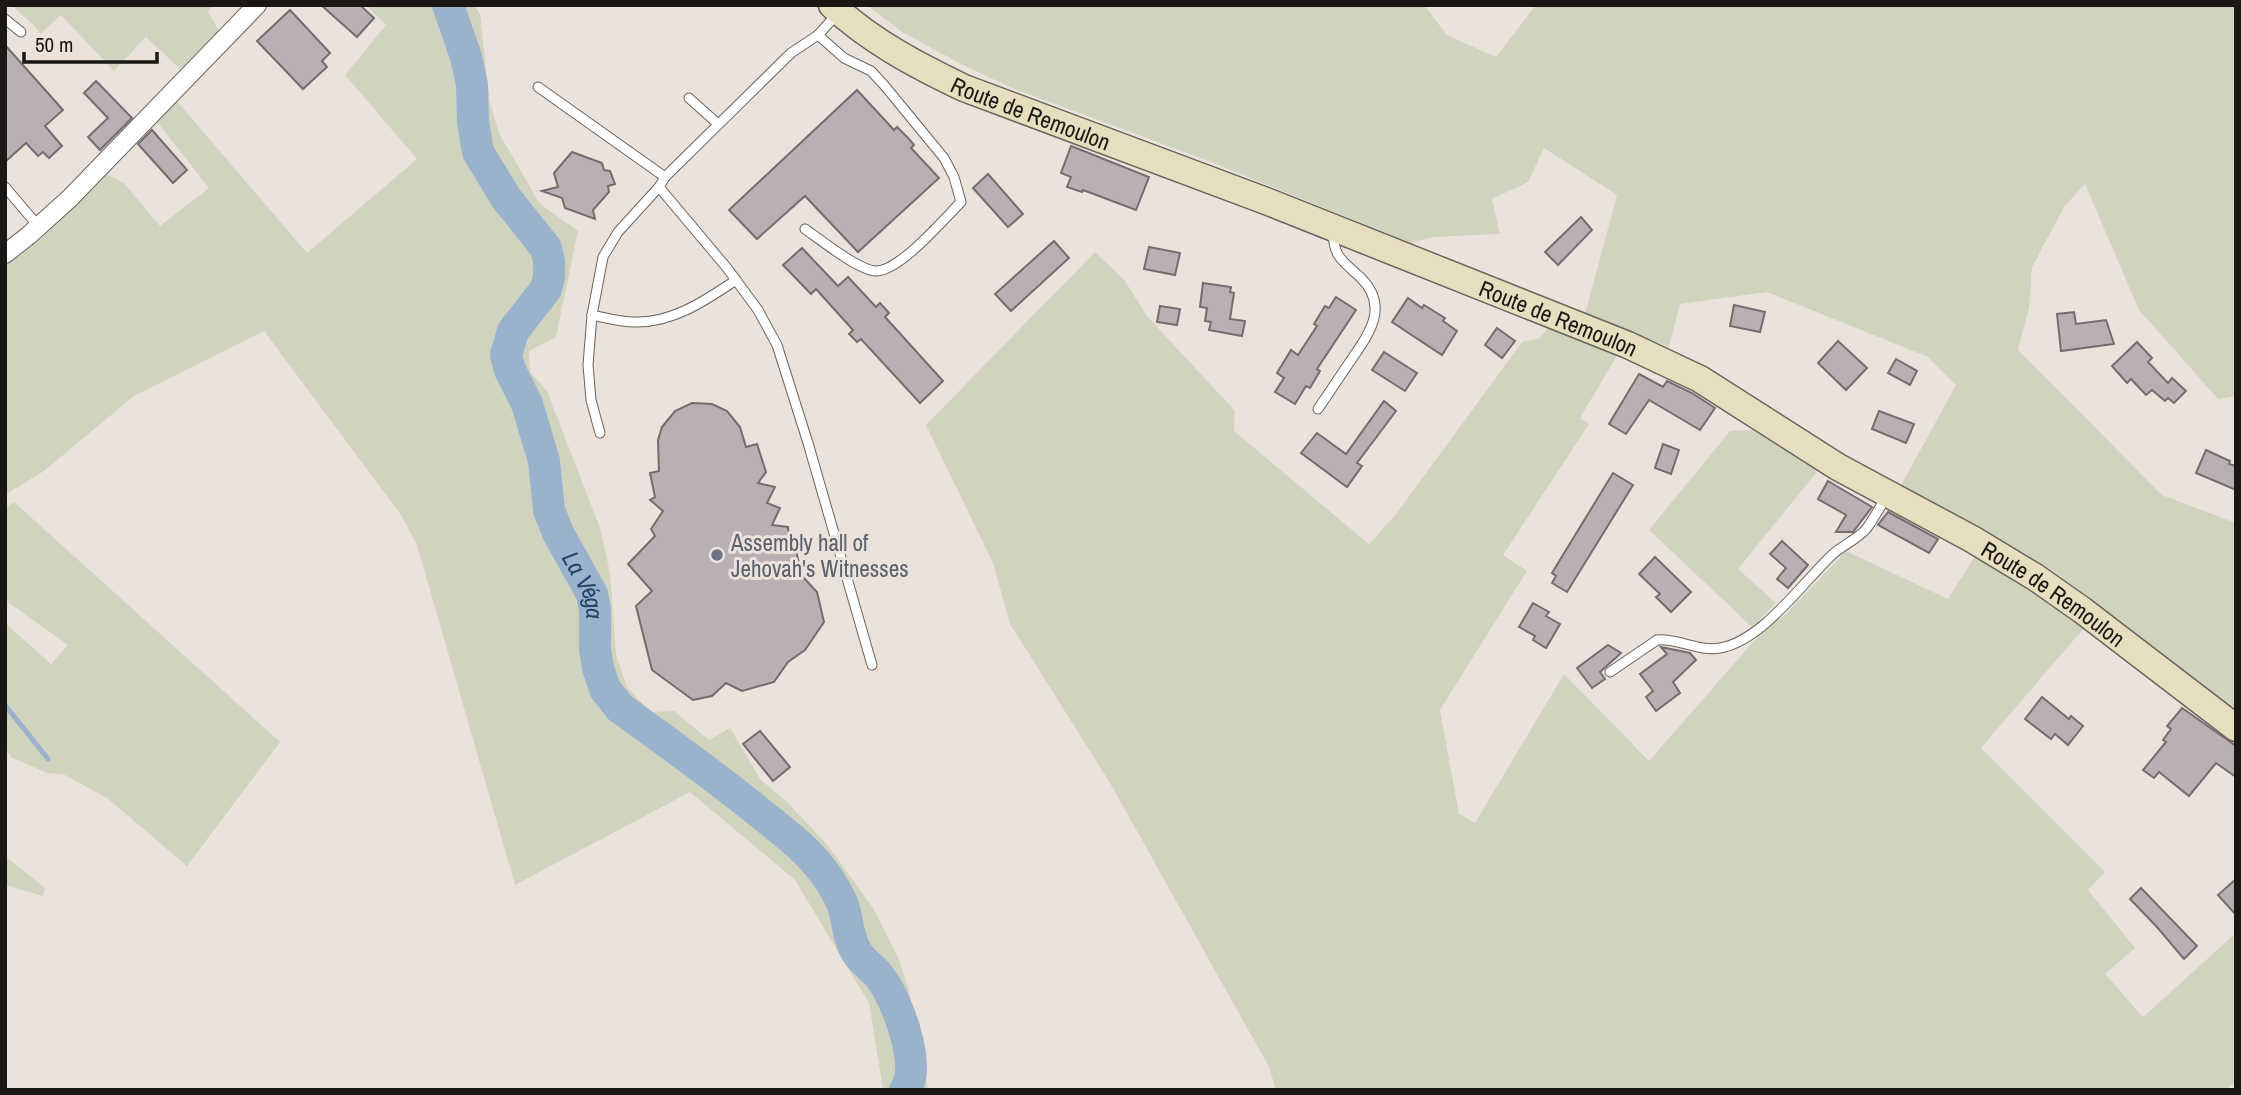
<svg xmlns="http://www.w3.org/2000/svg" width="2241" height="1095" font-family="'Archivo Narrow',sans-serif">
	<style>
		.green { fill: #d0d4bf }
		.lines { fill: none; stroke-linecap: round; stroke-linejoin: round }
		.stream { stroke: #9bb2cd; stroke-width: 5 }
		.river { stroke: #9bb2cd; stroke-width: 32 }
		.building { fill: #baafb2; stroke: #766b6e; stroke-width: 2 }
		.service-casing { stroke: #6b645d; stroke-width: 11 }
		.minor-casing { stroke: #6b645d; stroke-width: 20 }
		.secondary-casing { stroke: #6b645d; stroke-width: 29 }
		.service { stroke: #fff; stroke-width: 9 }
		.minor { stroke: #fff; stroke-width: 18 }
		.secondary { stroke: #e6debf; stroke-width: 26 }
		.worship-dot { fill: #6b7280; stroke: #ebe3db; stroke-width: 2.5 }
		.labels { text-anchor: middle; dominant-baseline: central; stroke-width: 6; stroke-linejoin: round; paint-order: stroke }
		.street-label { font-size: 23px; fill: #1a1715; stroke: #ebe3db }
		.worship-label { font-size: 23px; fill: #5b616d; stroke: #ebe3db; text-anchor: start }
		.water-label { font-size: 24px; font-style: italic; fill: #204369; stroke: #ebe3db }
	</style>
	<rect width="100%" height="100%" fill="#ebe3db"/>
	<!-- green -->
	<g class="green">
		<path d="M11,5H213L208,12L219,31L180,69L146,37L114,71L61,15L40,34L33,24Z"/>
		<path d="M366,5H474L480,14L490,104L500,135L540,204L578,231L556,337L529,351L530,372L547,391L600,528L610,573L616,654L627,687L650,712L674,711L709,740L730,728L760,779L784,799L826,843L873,908L899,960L909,990L928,1090H883L869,1003L795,880L690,792L515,885L417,545L401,515L264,331L134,396L44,471L5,495V265L44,236L105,173L124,183L160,226L209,188L157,122L176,100L307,253L417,159L345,75L386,25Z"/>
		<path d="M867,5H1424L1447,35L1496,57L1536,5H2236V396L2218,399L2139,310L2085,184L2064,207L2032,267L2029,308L2018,350L2162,495L2236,523V712L1899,489L1956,385L1928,357L1767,292L1680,304L1669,347L1585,314L1617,195L1544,148L1528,182L1492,199L1500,234L1433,237L1411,243L1211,162L1012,88L963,65L902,32Z"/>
		<path d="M1095,252L1125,281L1147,316L1235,411L1234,431L1369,544L1396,514L1522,342L1540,338L1549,326L1618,354L1580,418L1589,424L1503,555L1527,571L1440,710L1459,814L1475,823L1564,674L1649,761L1760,634L1787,613L1846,551L1948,599L1975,556L2034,590L2084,628L1981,748L2105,872L2088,890L2135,948L2105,974L2143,1017L2236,933V1081L2225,1090H1276L1269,1067L1110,783L1010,624L993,563L926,425Z"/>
		<path d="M1752,430L1803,461L1820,468L1738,569L1776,603L1752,627L1649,530L1730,431Z"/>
		<path d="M14,502L280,742L187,866L107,798L63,774L47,773L11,757L5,749V623L51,664L68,645L9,603L5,598V508Z"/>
		<path d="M5,856L45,888L43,896L5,885Z"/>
	</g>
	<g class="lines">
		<!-- stream -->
		<path class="stream" d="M5,705L48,759"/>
		<!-- river -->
		<path class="river" id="s1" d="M448,5L466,57L472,85L473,122L478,152L506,198L546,248L549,261V277L546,289L513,331L506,355L510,370L527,404L544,461L549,510L558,533L592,594L595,610V649L598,668L605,689L620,708C667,742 715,776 760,813C784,832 808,850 826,875C833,885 842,900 845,912C848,926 849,940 857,953C863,962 873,968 879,976C896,996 923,1067 905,1090"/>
	</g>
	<!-- building -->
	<g class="building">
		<path d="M321,5H360L374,18L357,37Z"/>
		<path d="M290,10L330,53L322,61L327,67L303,89L257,41Z"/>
		<path d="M5,45L63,110L45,126L62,146L49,158L43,152L38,156L26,143L5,162Z"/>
		<path d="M96,81L132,118L100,150L88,137L108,118L84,93Z"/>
		<path d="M857,90L894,130L897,127L909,139L914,145L911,148L939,178L858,252L805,196L757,239L729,210Z"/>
		<path d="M152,130L187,170L173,183L138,144Z"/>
		<path d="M1071,146L1149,177L1136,210L1083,190L1082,192L1067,187L1071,177L1061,173Z"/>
		<path d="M572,152L602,163L604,170L610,171L615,184L608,186L609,192L593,210L595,219L565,208L562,198L542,191L558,187L554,173Z"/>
		<path d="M988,174L1023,214L1008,227L973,188Z"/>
		<path d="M1581,217L1592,230L1558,265L1545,252Z"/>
		<path d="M1054,241L1069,258L1011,311L995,294Z"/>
		<path d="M1149,247L1180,253L1175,275L1144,269Z"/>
		<path d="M802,248L838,286L848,277L876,307L880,303L889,313L885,317L943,381L920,403L861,339L857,342L849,334L853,330L816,289L811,294L783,265Z"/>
		<path d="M1203,283L1231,287L1230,292L1234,293L1230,319L1245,321L1242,336L1209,330L1211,322L1205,321L1207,308L1200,307Z"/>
		<path d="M1336,297L1356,310L1317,369L1320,371L1310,388L1306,386L1295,404L1275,392L1284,378L1277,373L1291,350L1298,355L1317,326L1314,324L1325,306L1329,308Z"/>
		<path d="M1408,298L1422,308L1424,305L1445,318L1443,321L1457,331L1442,355L1392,322Z"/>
		<path d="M1734,305L1765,312L1760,332L1730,326Z"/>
		<path d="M1160,306L1180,309L1177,325L1157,322Z"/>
		<path d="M2074,312L2076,324L2106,320L2114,344L2061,351L2057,314Z"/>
		<path d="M1497,328L1515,341L1502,358L1485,345Z"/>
		<path d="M1838,341L1867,368L1846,390L1818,363Z"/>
		<path d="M2137,342L2152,358L2148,362L2168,383L2172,378L2186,391L2174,403L2168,398L2165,401L2152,390L2146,395L2131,379L2127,383L2112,366Z"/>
		<path d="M1384,352L1417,373L1405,391L1372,370Z"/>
		<path d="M1896,359L1917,371L1910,385L1888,373Z"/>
		<path d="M1639,374L1663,387L1667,381L1692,393L1715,408L1700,430L1649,400L1626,434L1609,424Z"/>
		<path d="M1384,401L1396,411L1357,463L1362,466L1347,487L1301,453L1317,433L1346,454Z"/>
		<path d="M692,403L712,404L727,411L740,427L746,447L757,444L766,472L758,483L775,487L767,503L780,508L772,525L788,527L790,545L795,546L802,576L817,592L824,622L805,650L788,662L774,682L742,691L726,683L712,696L693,700L652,670L636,606L652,591L628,564L655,536L651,529L663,511L650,500L655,497L650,473L659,471L658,440L662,427L675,411Z"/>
		<path d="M1879,411L1914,424L1906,443L1872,429Z"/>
		<path d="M1663,444L1679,450L1671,474L1655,468Z"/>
		<path d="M2206,450L2230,461L2229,464L2236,466V490L2196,473Z"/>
		<path d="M1613,473L1633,485L1567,592L1552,583L1556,576L1552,573Z"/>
		<path d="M1828,481L1872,507L1853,532H1836L1846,515L1818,499Z"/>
		<path d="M1888,512L1938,539L1929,553L1878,525Z"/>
		<path d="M1782,541L1808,565L1788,588L1777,579L1786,568L1770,554Z"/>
		<path d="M1655,557L1691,592L1671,612L1656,597L1660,594L1639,574Z"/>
		<path d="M1533,603L1549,612L1546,616L1560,624L1546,648L1533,640L1535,636L1519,627Z"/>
		<path d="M1608,645L1621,653L1600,672L1605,679L1592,688L1577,668Z"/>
		<path d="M1661,647L1690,653L1696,660L1673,682L1680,693L1656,711L1646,697L1653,691L1640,674L1667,654Z"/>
		<path d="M2042,697L2069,719L2071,716L2083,726L2068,745L2055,734L2051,739L2025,719Z"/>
		<path d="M2182,708L2236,746V777L2216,763L2189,796L2159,772L2154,778L2143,770L2166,742L2163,740L2171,729L2167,726Z"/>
		<path d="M760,731L790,767L773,781L743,744Z"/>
		<path d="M2236,879V915L2218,895Z"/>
		<path d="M2141,888L2197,946L2184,959L2157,927L2130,899Z"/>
	</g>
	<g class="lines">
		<defs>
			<g id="service">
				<path d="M5,19L21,32"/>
				<path d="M538,87L665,177"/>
				<path d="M689,98L718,124"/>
				<path d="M5,187L39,227"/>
				<path d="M659,187L727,268L758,310L777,345L808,443L872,665"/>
				<path d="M805,229C821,240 858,270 876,271C900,271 944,219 961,202L954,177L944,158L884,85L871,71L844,58L818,35"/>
				<path d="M592,315C606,318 621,322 635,322C673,323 706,300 736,280"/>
				<path d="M1318,409C1328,394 1339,378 1349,363C1368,335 1391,307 1360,277C1343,261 1334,258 1333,233"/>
				<path d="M600,433L591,400L588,365L592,315L603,257L618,232L659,187L665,177L791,53L818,35L838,13"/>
				<path d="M1610,672L1657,640C1678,638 1699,652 1720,648C1762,641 1802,583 1833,554C1843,545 1858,539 1867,528C1874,518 1880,507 1887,496"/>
			</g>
			<path id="minor" d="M5,254L28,236L70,198L257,5"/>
			<g id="secondary">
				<path id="s2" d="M832,5C870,41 918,66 964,88L1266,201L1628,345L1700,379L1838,467L1972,539L2035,577L2082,610L2236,728"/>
			</g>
		</defs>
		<!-- service casing -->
		<use href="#service" class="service-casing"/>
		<!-- minor casing -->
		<use href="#minor" class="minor-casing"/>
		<!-- secondary casing -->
		<use href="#secondary" class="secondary-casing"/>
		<!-- service -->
		<use href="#service" class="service"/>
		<!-- minor -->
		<use href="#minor" class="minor"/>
		<!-- secondary -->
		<use href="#secondary" class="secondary"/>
	</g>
	<!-- markers -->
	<circle class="worship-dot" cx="717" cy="555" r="7"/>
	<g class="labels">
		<!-- street labels -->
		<g class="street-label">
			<text stroke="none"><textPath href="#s2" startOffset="228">Route de Remoulon</textPath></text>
			<text stroke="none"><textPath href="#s2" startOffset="794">Route de Remoulon</textPath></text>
			<text stroke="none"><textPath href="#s2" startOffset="1362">Route de Remoulon</textPath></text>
		</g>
		<!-- worship labels -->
		<g class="worship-label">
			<text x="731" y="542">Assembly hall of<tspan x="731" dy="26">Jehovah's Witnesses</tspan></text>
		</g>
		<!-- water labels -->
		<g class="water-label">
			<text stroke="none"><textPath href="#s1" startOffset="635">La Véga</textPath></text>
		</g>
	</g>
	<!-- border -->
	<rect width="2241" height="1095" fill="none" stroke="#1a1715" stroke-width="14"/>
	<!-- scale -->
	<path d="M24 52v10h133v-10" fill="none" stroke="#1a1715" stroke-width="3.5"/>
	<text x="35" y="52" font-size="21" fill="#1a1715" stroke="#ebe3db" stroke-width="5" paint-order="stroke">50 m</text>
</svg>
